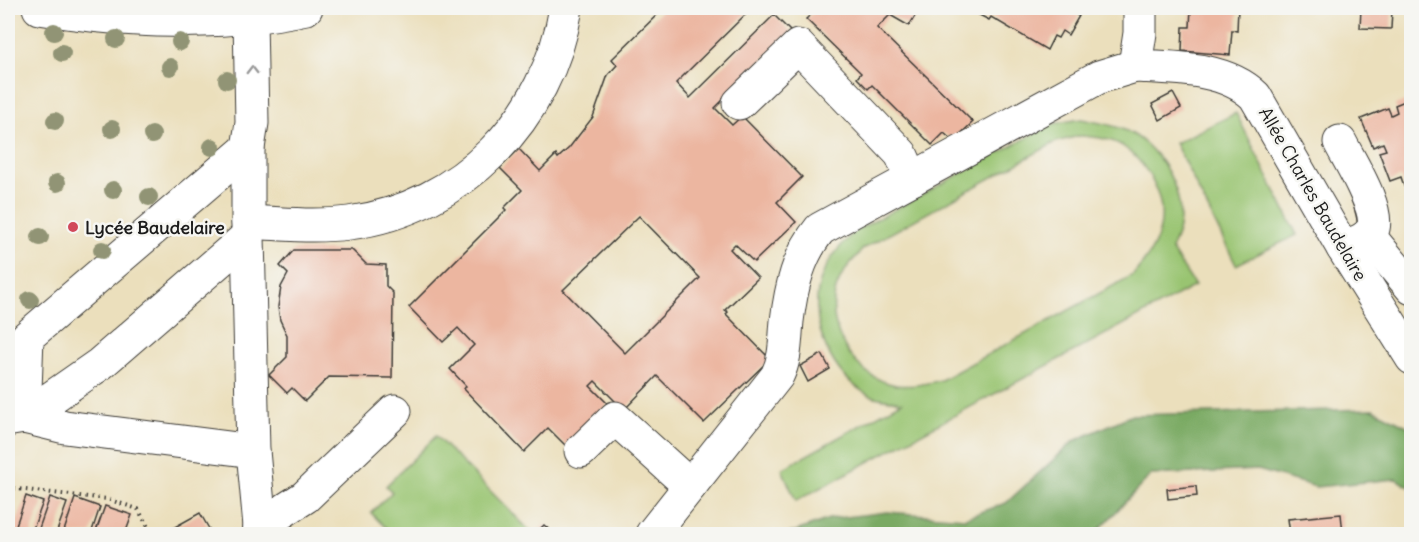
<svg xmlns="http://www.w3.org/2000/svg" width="1419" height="542" font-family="Delius,sans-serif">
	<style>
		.green { fill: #99c471; stroke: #5a7046; stroke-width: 1.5; fill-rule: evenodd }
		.forest { fill: #7aaa63; stroke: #4b6340; stroke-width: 1.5 }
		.building { fill: #ecb6a0; fill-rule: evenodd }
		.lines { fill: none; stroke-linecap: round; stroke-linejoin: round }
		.minor-casing { stroke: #3b3934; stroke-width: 35 }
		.path { stroke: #3b3934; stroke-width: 4; stroke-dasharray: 1.5 4.5; stroke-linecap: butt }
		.minor { stroke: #fff; stroke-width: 33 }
		.tree { fill: #919474 }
		.oneway { stroke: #999 }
		.poi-dot { fill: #d1495b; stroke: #f6f6f2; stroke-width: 2 }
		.labels { text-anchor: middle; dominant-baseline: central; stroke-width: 5; stroke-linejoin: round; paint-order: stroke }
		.street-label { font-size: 18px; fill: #1c1c1c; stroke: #f6f6f2 }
		.poi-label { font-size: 18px; font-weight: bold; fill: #1c1c1c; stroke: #f6f6f2; text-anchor: start }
	</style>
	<rect width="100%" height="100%" fill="#f6f6f2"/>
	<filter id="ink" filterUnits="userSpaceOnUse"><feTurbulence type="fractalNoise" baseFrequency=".0167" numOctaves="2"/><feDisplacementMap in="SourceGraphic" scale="12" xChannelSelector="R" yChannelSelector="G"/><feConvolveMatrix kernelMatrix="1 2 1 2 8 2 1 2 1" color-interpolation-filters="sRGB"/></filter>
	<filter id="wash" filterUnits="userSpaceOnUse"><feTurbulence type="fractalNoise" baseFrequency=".008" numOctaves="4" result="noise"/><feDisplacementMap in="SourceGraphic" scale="24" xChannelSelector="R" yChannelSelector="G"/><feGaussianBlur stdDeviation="1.35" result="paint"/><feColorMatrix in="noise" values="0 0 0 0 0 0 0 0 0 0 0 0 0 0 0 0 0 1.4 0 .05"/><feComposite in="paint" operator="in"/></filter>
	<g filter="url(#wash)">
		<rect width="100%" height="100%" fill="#ebdfbc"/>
		<!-- green -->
		<g class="green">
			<path d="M1236,113L1297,235L1236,265L1175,143Z"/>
			<path d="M1081,119C1095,122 1109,124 1122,129C1157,142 1186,190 1179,227C1178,234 1174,242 1171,249L1195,286L796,501L782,469L902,402C889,399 873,399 862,391C827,368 807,316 822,276C829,258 842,244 855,231L1052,124ZM1079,136C1093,137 1112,138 1124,147C1149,165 1168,201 1159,232C1155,249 1144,262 1133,275L941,380C925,384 912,387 896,385C854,378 823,326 837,286C843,270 853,260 864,248L1056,142Z"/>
			<path d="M436,436L530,531L526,534H434L429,530L424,534H392L371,513L392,492L386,486Z"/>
		</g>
		<!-- forest -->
		<path class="forest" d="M1373,409L1411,428V488L1396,479L1316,487L1258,470L1151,475L1095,534H788L829,519L887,512L965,518L1006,503L1074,441L1132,415Z"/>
		<g id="blocks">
			<!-- building -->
			<g class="building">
				<path d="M664,8H752L676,83L690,98L774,15L791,32L715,108L732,125L742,116L802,177L777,202L796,222L754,262L735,244L730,249L758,278L725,310L728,312L726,314L770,359L704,423L657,376L624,410L595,381L590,386L608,404L566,446L548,428L524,452L464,389L466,386L450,369L474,345L458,328L443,342L409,307L506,210L504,208L522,190L500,168L519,149L540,171L556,155L558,158L569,148L593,117L608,75L617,65L612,59ZM639,216L700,278L625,353L563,290Z"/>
				<path d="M818,8H920L909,26L890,15L877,28L973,122L953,141L944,133L932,145L872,85L868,89L857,78L861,73L806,19Z"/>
				<path d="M966,8H1062L1079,16L1068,35L1062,31L1058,38L1054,36L1047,50L991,17L989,20Z"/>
				<path d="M1191,8H1238L1237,31L1232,30L1230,55L1182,51L1183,27H1190Z"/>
				<path d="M1361,8H1403V10H1392L1391,29L1360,28Z"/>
				<path d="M1173,93L1181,108L1160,120L1152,104Z"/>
				<path d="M1412,98V183L1404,186L1401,177L1390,181L1379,152L1386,150L1383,143L1373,147L1361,119L1388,108L1391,115L1397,112L1395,105Z"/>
				<path d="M294,250H352L366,264L386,265V286L393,293L392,378L329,377L305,401L292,388L287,393L269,375L287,357V335L280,320L278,307L281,287L288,274L280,266Z"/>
				<path d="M822,354L830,369L808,382L800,366Z"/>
				<path d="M1196,486L1197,496L1168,499L1167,489Z"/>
				<path d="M26,496L43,502L31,534H13Z"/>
				<path d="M50,497L67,503L56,534H37Z"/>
				<path d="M75,498L100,507L91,534H63Z"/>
				<path d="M105,506L132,515L125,534H95Z"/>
				<path d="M200,513L212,534H165L164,533Z"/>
				<path d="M1341,514L1343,534H1290L1288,519Z"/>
				<path d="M544,525L554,534H535Z"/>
			</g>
		</g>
	</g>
	<g filter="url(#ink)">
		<use href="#blocks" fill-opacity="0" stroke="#3b3934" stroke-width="1.5"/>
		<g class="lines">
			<defs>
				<g id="minor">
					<path d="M39,8C128,22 218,27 306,8"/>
					<path d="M1140,8V33L1135,66C1173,68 1225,67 1255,96L1343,248L1412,358"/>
					<path d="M250,18L252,123L248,148V236L253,451L260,526L259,534"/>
					<path d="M739,103L798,46L901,154L912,179"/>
					<path d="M1340,142C1349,160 1382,212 1372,231C1367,239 1352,244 1343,248"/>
					<path d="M248,222C282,224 316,227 349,223C462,208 548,119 566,8"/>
					<path d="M1368,235L1412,288"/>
					<path d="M24,417L27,337L248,148"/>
					<path d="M24,417L100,364L248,236"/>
					<path d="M12,419L24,417L65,427L253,451"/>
					<path d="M581,451L615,418L690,486"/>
					<path d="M260,526L305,497L395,411"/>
					<path d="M652,534L777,376C786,358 785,341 787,321C791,288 798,256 820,229L1099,77L1135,66"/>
				</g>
			</defs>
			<!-- minor casing -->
			<use href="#minor" class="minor-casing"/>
			<!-- path -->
			<g class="path">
				<path d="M8,488L107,499L138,509L152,534"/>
				<path d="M8,501L14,488"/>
			</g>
			<!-- minor -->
			<use href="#minor" class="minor"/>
		</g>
		<!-- trees -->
		<g class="tree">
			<circle cx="54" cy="32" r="9"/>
			<circle cx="116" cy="39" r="9"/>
			<circle cx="180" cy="42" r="9"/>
			<circle cx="62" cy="53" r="9"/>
			<circle cx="170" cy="67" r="9"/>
			<circle cx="227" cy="80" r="9"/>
			<circle cx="55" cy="121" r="9"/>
			<circle cx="112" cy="129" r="9"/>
			<circle cx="152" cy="135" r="9"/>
			<circle cx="212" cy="147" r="9"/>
			<circle cx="57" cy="183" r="9"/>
			<circle cx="113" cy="190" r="9"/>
			<circle cx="149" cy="197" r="9"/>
			<circle cx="40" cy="237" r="9"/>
			<circle cx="102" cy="250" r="9"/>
			<circle cx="30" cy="300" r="9"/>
		</g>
		<!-- one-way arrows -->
		<defs><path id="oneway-chevron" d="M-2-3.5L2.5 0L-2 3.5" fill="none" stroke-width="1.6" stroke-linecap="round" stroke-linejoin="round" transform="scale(1.5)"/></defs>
		<use class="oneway" href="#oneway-chevron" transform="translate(252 70) rotate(-90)"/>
	</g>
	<!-- markers -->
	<circle class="poi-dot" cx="73" cy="227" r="6"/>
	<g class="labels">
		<!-- street labels -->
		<g class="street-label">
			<text transform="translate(1313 194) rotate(60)">Allée Charles Baudelaire</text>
		</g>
		<!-- poi labels -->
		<g class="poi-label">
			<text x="85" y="227">Lycée Baudelaire</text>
		</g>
	</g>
	<!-- margin -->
	<rect width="1419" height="542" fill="none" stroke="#f6f6f2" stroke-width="30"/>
</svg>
